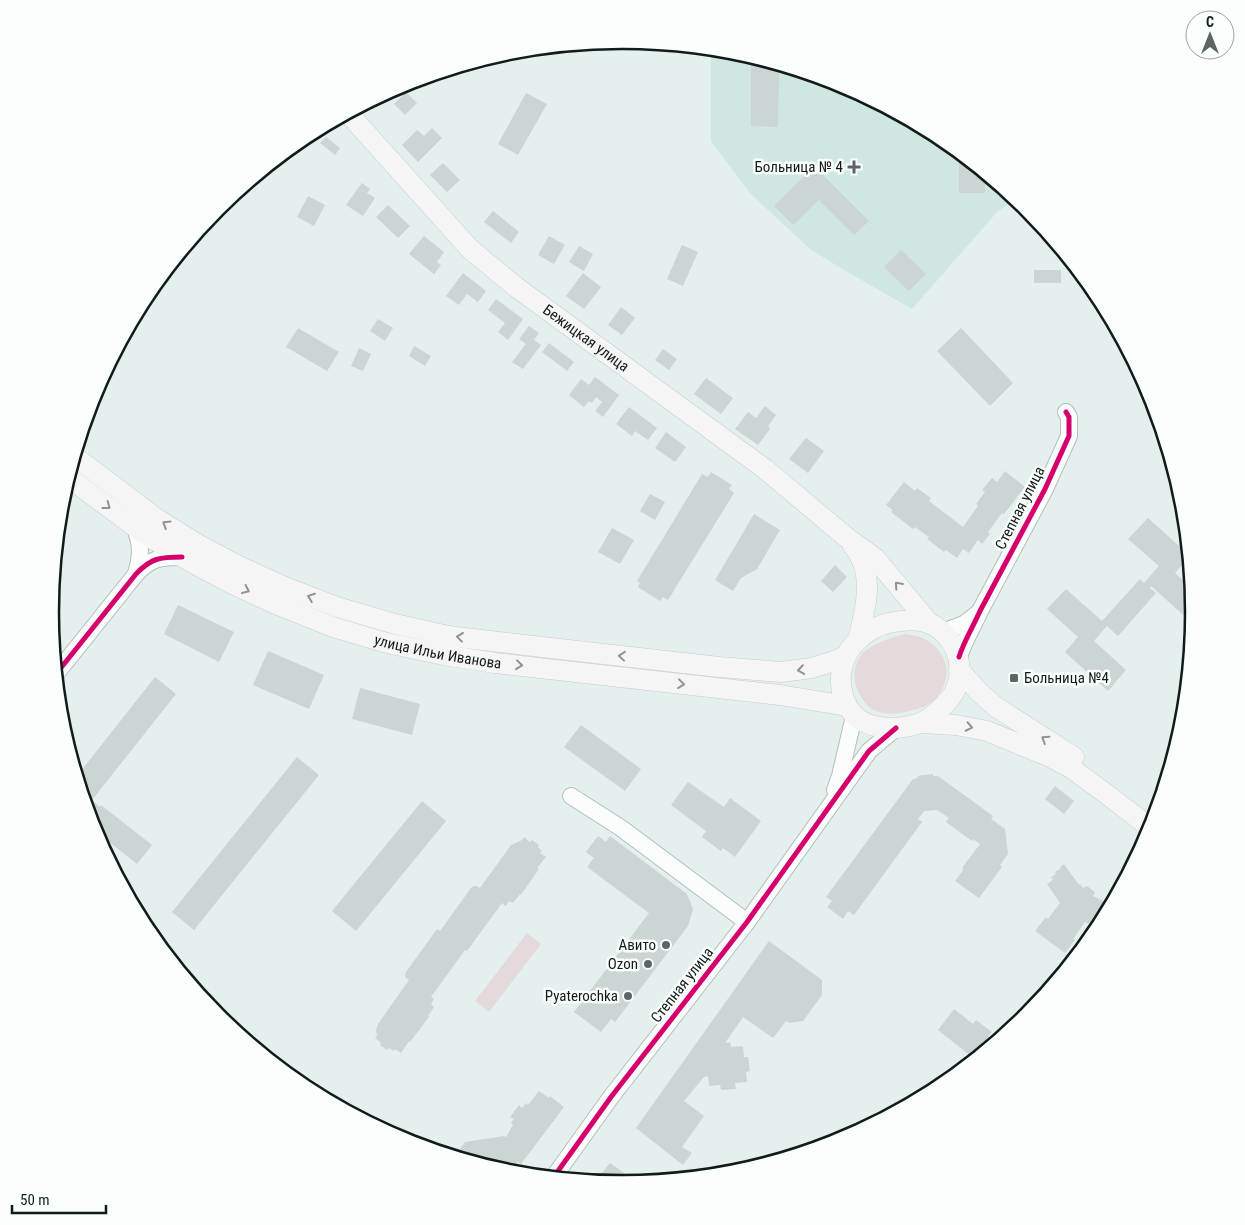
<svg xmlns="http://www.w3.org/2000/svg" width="1245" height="1225" font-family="'Roboto Condensed',sans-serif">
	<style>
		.built { fill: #cfe6e2 }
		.green { fill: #e5dadb }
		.building { fill: #cbd5d3 }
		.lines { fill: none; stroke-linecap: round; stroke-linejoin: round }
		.minor-casing { stroke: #b5bebc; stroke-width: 18 }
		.major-casing { stroke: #c6cccb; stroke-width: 21 }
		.minor { stroke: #fbfdfc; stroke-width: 16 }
		.major { stroke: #f6f5f5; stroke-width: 20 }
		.cycleway-casing { stroke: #fafefd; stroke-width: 8 }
		.cycleway { stroke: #d6006c; stroke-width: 5 }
		.oneway { stroke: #909392 }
		.poi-dot { fill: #5c6664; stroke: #fafefd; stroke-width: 2 }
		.labels { text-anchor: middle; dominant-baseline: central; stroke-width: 5; stroke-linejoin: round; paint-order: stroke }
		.poi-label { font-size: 15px; fill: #131b19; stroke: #fafefd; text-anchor: end }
		.street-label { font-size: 15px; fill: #131b19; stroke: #fafefd }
		.rim { fill: none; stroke: #131b19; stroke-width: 2.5 }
	</style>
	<rect width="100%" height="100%" fill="#e4f0ee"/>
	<!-- built -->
	<path class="built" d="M711,49L734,51L842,84L941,137L1017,199L998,211L912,309L839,267L810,249L750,193L711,141Z"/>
	<!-- green -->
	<g class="green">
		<path d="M905,634C909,635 915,635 920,637C946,647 956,676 936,698C930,705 921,708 913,710C900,714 888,715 876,711C868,708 864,701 860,695C852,681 852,661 866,650C877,642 891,638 905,634Z"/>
		<path d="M527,933L541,944L489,1012L475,1001Z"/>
	</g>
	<!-- building -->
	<g class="building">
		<path d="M624,40L704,48V49L624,47Z"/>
		<path d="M751,56L779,65L778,127L751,126Z"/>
		<path d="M406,92L417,103L405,115L394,104Z"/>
		<path d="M526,93L547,104L518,155L498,144Z"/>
		<path d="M432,128L442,138L418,162L402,145L417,130L424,136Z"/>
		<path d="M326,137L340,148L335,155L320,143Z"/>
		<path d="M959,152L985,173V193H959Z"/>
		<path d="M443,163L460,180L447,192L430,175Z"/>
		<path d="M814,166L869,221L854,235L819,200L793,225L774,206Z"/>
		<path d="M362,183L370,189L367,193L375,198L363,216L346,205Z"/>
		<path d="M308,196L325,205L314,226L297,217Z"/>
		<path d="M388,205L410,226L398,238L376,217Z"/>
		<path d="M493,211L519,232L511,243L484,222Z"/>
		<path d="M424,236L444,252L437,262L441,265L434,274L409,254Z"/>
		<path d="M549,236L565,245L554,264L538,255Z"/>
		<path d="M682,245L698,252L683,286L667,279Z"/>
		<path d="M579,246L593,254L584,271L569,262Z"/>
		<path d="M901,250L926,274L909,291L884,267Z"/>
		<rect x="1034" y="270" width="27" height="13"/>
		<path d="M463,273L486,291L478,302L467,294L459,305L446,296Z"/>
		<path d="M583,273L601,287L584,309L566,296Z"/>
		<path d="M496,299L523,319L508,340L498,332L505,323L488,310Z"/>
		<path d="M621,307L635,318L622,335L608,325Z"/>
		<path d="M378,319L393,328L385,341L370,331Z"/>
		<path d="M1114,324L1122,338L1111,328Z"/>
		<path d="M529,326L539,333L534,340L541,345L523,369L512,362L526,344L519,339Z"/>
		<path d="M298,328L339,352L327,371L286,347Z"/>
		<path d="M961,328L1013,383L990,406L937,351Z"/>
		<path d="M549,343L574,362L567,371L542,352Z"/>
		<path d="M414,346L431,356L425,366L409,356Z"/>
		<path d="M359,348L371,354L363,371L351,366Z"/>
		<path d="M663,349L677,359L669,370L655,360Z"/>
		<path d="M595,377L619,395L603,417L595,411L602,402L596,397L592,403L589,401L584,407L569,395L581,379L589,385Z"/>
		<path d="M706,378L733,398L721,414L694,394Z"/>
		<path d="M765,406L776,415L768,426L770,429L758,445L735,429L748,412L756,418Z"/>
		<path d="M629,407L657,428L648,440L635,431L632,436L616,424Z"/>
		<path d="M666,432L686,447L675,462L655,448Z"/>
		<path d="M806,438L824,451L808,473L789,459Z"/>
		<path d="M1005,471L1025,487L1004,514L1002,513L988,532L990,534L982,544L978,540L969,553L963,549L957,558L946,550L944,552L927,539L929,537L915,527L913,529L891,512L893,510L886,505L904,482L915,491L917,488L931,498L929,501L963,527L978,506L976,504L985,492L982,490L992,478L997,482Z"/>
		<path d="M711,472L732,485L729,489L734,493L668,600L663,597L660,601L638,587L640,583L637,581L702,474L708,477Z"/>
		<path d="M650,494L665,502L655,520L640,511Z"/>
		<path d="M754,514L780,530L757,569L741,578L733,591L715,580Z"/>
		<path d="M1148,518L1189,555V557L1175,573L1193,589L1195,613L1189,620L1151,586L1150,588L1156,593L1118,636L1107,626L1094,641L1126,670L1108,691L1065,652L1078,637L1047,609L1066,589L1102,621L1140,579L1144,583L1159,566L1128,539Z"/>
		<path d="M612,528L634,540L620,564L598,552Z"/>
		<path d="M835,565L847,577L833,592L821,581Z"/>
		<path d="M178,605L234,632L219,662L164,634Z"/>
		<path d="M268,651L324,675L309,709L253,685Z"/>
		<path d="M155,677L176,694L92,800L100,807L101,805L152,845L137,864L93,829L77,776Z"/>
		<path d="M360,688L420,704L412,735L352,719Z"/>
		<path d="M581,725L641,769L625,791L564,747Z"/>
		<path d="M297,757L319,775L194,930L172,912Z"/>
		<path d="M933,774V776H938L993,816L991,819L1005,829L1008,854L1000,865L1002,867L979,898L955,881L964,869L962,868L980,844L973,839L972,841L946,822L949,818L937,810L924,811L918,819L922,822L854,915L848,911L843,919L827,907L832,901L826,897L913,779L918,778L917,776Z"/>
		<path d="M688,782L724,807L730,798L761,821L735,857L723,848L721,851L702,837L706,831L671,805Z"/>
		<path d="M1055,786L1074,801L1064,814L1045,799Z"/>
		<path d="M422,801L446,821L356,931L332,911Z"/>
		<path d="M598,836L606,842L610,836L687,894L693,909L688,926L615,1022L611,1019L601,1032L574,1012L649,913L587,867L594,858L586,852Z"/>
		<path d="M524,837L530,842L532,840L539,845L538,847L542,851L540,853L546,857L537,868L539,869L521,895L520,894L513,903L509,901L506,906L502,903L467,951L465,950L431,997L434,999L431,1004L434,1007L428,1016L429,1017L410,1042L409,1041L401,1053L395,1049L394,1051L389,1048L387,1050L380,1045L381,1043L375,1038L377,1036L376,1030L378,1024L409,980L406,978L405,976L406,972L437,929L440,931L471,888L474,886H476L480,888L511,845L522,840Z"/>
		<path d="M1064,864L1079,885L1080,884L1083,888L1087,886L1095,892L1093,896L1112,905L1100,928L1085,922L1073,939L1075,940L1065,953L1035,931L1046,917L1048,919L1060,903L1047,884L1053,880L1051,877L1056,874L1055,872L1061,868L1060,867Z"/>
		<path d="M769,941L822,980V995L803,1021L789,1023L786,1021L773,1038L743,1017L725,1043L730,1042L731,1047L743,1046L744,1057H748L750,1071L746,1072L747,1082L735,1083L736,1089L721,1090L720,1085L709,1086L708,1076L704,1077L684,1101L704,1116L682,1147L692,1153L683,1165L636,1128Z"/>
		<path d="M954,1009L973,1024L976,1020L992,1032L988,1036L996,1043L976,1060L938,1030Z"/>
		<path d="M539,1091L549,1098L550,1096L564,1107L521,1164L518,1162L510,1172L506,1173L458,1158L455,1156L465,1142L504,1136L506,1137L513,1125L511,1123L514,1119L510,1117L519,1105L522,1108L526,1103L528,1105Z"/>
		<path d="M610,1163L638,1183L622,1185L595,1182Z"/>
	</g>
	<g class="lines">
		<defs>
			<g id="minor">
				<path d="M134,526C142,545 141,556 136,574"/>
				<path d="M943,632L964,624L978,613"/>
				<path d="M959,657C964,641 973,627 980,611L1045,489L1069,436V417L1066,412"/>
				<path d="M56,674L136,574C151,558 160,557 182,557"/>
				<path d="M835,790L840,776L854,716"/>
				<path d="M571,796L621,828L747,922"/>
				<path d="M553,1178L611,1097L747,922L869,751L896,728"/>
			</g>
			<g id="major">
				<path id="s1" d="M348,113L470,249L516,287L765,469L846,537L875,558L929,623"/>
				<path d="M74,456L157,519L199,545L241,567L285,587L337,607L395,624L448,636L542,647L719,667L781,672L812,668L834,661L847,655"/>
				<path id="s2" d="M68,477L146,535L191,562L232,584L278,605L333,627L387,643L444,655L495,663L780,695L847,706"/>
				<path d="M852,544C876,573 866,607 858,640"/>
				<path d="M913,620C918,621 924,621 928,623C940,627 950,638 955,649C960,660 961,674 957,686C953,699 933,718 920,723C906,728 889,729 875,726C843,719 834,683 846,656C851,645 863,634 873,629C886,622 899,621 913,620Z"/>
				<path d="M959,670L979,692L996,707L1074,757"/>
				<path d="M921,723L956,725L987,731L1048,756L1071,768L1105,793L1152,829"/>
			</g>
		</defs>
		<!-- minor casing -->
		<use href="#minor" class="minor-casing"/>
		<!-- major casing -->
		<use href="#major" class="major-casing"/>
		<!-- minor -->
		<use href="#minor" class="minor"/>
		<!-- major -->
		<use href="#major" class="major"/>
		<defs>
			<g id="cycleway">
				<path d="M959,657C964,641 973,627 980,611L1045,489L1069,436V417L1066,412"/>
				<path d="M56,674L136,574C151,558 160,557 182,557"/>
				<path d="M553,1178L611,1097L747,922L869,751L896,728"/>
			</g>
		</defs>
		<!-- cycleway casing -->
		<use href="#cycleway" class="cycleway-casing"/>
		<!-- cycleway -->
		<use href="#cycleway" class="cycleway"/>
	</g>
	<!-- one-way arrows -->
	<defs><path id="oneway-chevron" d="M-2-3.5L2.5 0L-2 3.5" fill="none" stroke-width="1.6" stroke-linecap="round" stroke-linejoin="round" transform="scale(1.25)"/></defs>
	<g class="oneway">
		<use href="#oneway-chevron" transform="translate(107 506) rotate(37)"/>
		<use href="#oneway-chevron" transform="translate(166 524) rotate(-148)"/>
		<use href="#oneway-chevron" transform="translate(898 585) rotate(-131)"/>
		<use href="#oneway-chevron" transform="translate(246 590) rotate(25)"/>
		<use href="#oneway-chevron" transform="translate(311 597) rotate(-159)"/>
		<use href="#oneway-chevron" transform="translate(460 637) rotate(-173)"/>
		<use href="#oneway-chevron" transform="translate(622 656) rotate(-174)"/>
		<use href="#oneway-chevron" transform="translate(519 665) rotate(6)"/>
		<use href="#oneway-chevron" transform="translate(801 670) rotate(172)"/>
		<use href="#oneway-chevron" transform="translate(681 684) rotate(7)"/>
		<use href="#oneway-chevron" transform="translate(969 727) rotate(12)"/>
		<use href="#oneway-chevron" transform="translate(1045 739) rotate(-147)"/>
	</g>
	<!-- markers -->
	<g class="poi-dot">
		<path d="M851.5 159.5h5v5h5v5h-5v5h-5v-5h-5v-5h5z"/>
		<rect x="1009" y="673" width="10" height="10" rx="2.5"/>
		<circle cx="666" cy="945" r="5"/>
		<circle cx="648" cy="964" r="5"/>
		<circle cx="628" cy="996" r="5"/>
	</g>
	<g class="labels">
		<!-- poi labels -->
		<g class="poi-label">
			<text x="843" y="167">Больница № 4</text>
			<text x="1024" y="678" text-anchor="start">Больница №4</text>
			<text x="656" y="945">Авито</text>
			<text x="638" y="964">Ozon</text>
			<text x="618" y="996">Pyaterochka</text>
		</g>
		<!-- street labels -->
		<g class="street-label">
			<text stroke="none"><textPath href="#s1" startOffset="329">Бежицкая улица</textPath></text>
			<text transform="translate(1020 508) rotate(-63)">Степная улица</text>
			<text stroke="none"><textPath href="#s2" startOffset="414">улица Ильи Иванова</textPath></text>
			<text transform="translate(682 985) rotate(-52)">Степная улица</text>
		</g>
	</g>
	<!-- crop -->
	<path d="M0 0H1245V1225H0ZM59 612a563 563 0 1 1 1126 0a563 563 0 1 1-1126 0Z" fill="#fafefd" fill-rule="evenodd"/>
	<path class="rim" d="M59 612a563 563 0 1 1 1126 0a563 563 0 1 1-1126 0Z"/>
	<!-- north arrow -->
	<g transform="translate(1210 35)"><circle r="24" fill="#fafefd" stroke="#9ea3a2"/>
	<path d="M0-4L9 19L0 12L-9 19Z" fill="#5c6664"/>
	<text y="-8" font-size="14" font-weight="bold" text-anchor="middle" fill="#131b19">С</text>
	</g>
	<!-- scale -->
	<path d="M12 1205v8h94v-8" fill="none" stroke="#131b19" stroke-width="2.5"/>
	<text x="20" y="1205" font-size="15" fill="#131b19" stroke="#fafefd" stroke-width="4" paint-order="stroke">50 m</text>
</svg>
